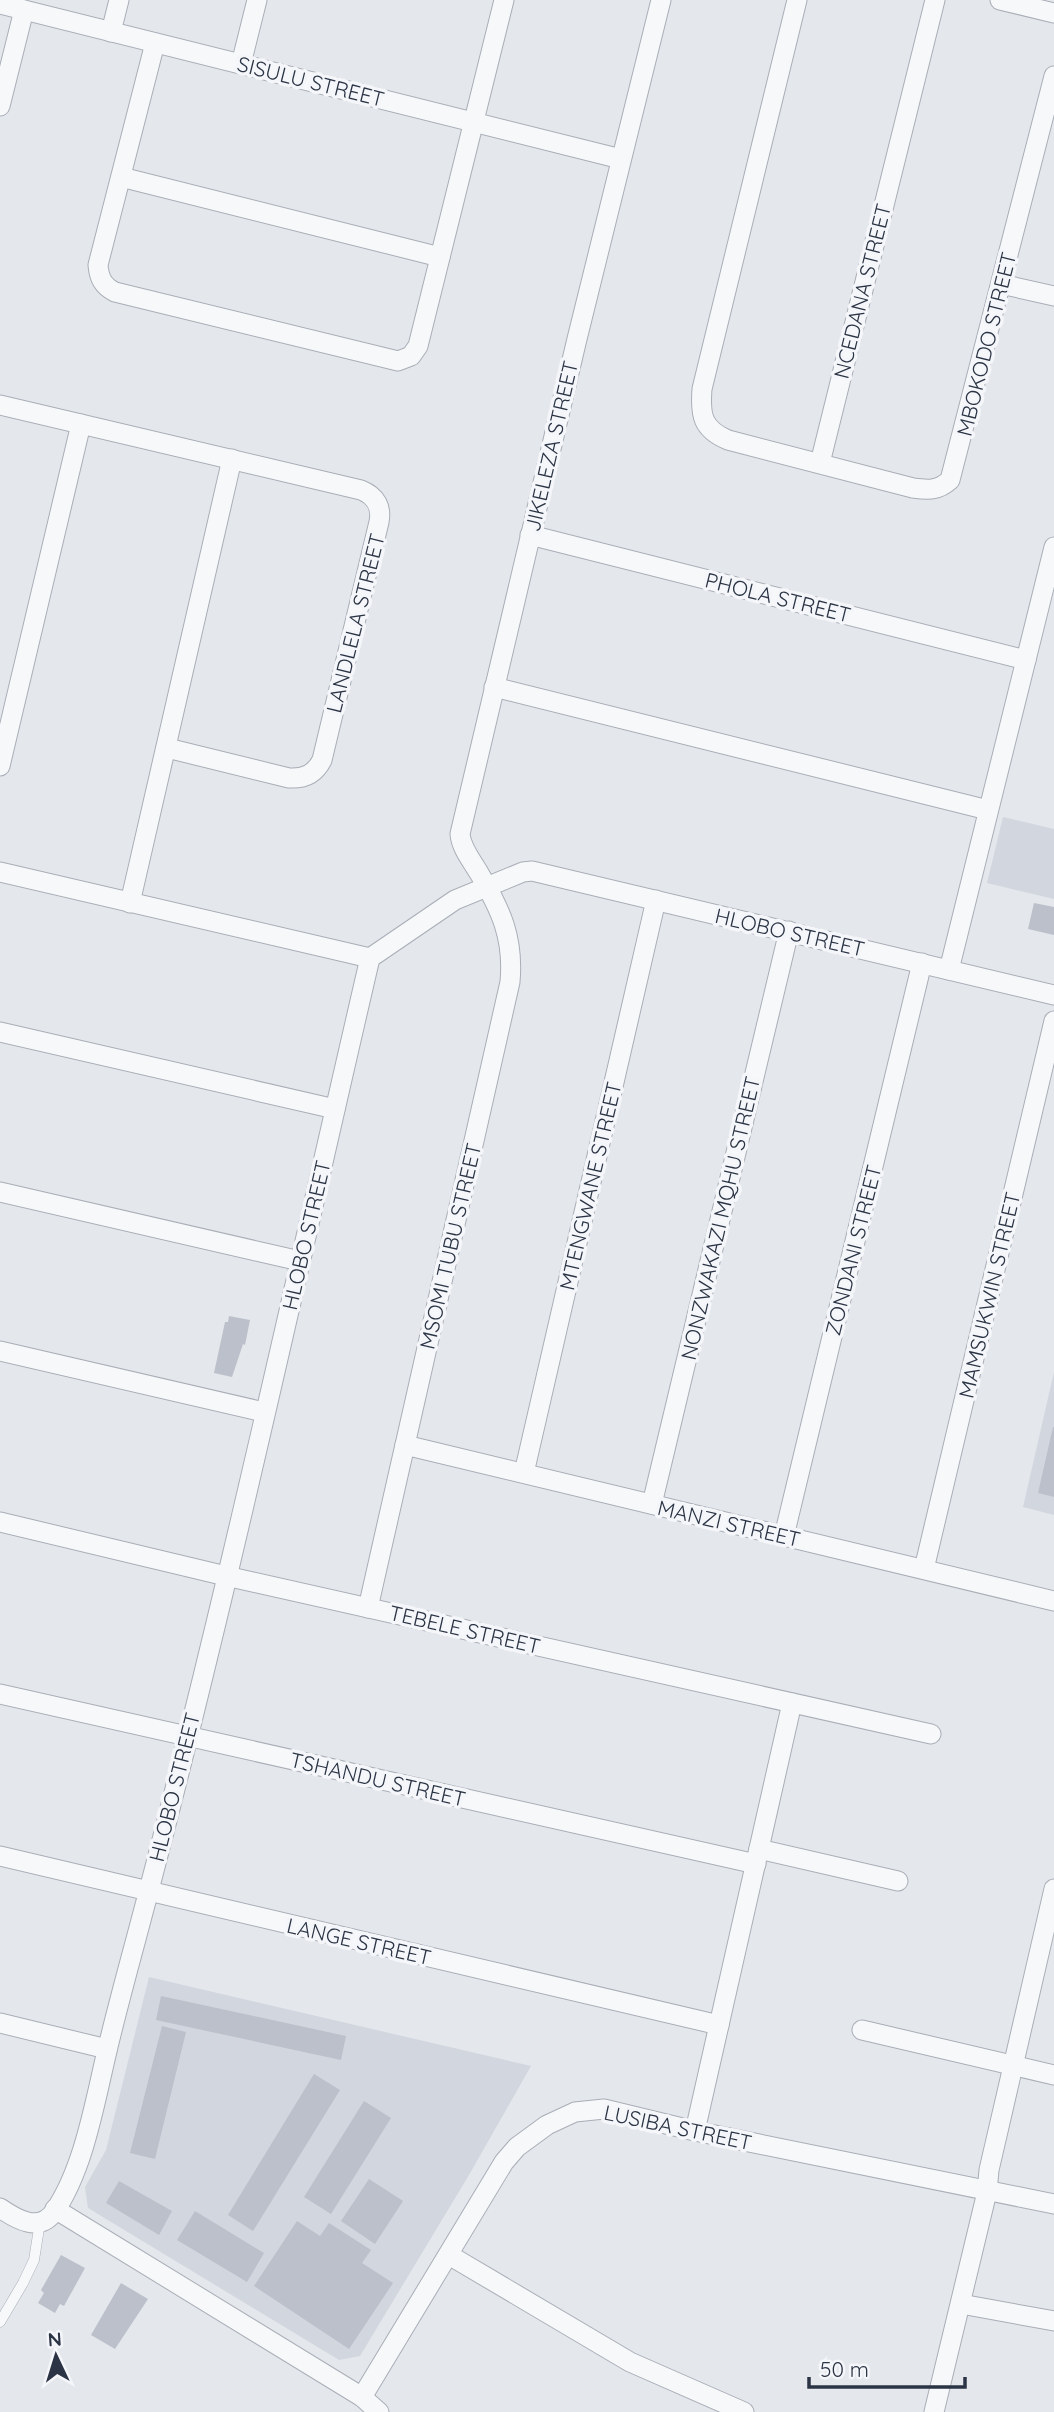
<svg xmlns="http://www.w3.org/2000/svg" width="1054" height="2412" font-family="Quicksand,sans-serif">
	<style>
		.built { fill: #d2d6de }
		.building { fill: #bbc0ca }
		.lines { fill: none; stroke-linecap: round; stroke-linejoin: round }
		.lane-casing { stroke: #a9aeb7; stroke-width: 11 }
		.street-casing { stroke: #a9aeb7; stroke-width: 21 }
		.lane { stroke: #f7f8fa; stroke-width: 10 }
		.street { stroke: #f7f8fa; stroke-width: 19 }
		.labels { text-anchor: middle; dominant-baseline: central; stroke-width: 7; stroke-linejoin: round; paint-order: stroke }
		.street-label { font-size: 21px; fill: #2b3445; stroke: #f4f6f9 }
	</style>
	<rect width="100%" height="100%" fill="#e4e7ec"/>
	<!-- built -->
	<g class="built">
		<path d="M1003,817L1054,829V899L987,883Z"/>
		<path d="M1054,1372V1515L1023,1507Z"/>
		<path d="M149,1977L531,2066L469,2175L360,2356L339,2360L88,2208L85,2187L106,2150Z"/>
	</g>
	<!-- building -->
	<g class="building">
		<path d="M1034,903L1054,907V935L1028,929Z"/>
		<path d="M229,1316L250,1320L245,1345L243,1344L232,1377L214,1373L225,1322H228Z"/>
		<path d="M1053,1427H1054V1497L1038,1493Z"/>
		<path d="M161,1996L346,2036L341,2060L156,2020Z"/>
		<path d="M162,2026L186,2032L155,2159L130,2153Z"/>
		<path d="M314,2074L340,2090L253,2231L228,2215Z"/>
		<path d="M364,2101L391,2118L331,2214L304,2197Z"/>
		<path d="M369,2179L403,2201L375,2244L341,2221Z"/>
		<path d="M119,2181L172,2211L159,2235L106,2203Z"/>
		<path d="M195,2211L264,2253L247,2282L177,2240Z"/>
		<path d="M297,2221L320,2236L329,2223L371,2250L362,2263L393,2283L349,2349L254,2286Z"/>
		<path d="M61,2255L85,2268L64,2306L60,2304L55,2313L38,2303L44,2293L41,2290Z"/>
		<path d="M121,2283L148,2299L115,2349L91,2335Z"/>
	</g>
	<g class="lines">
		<defs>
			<path id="lane" d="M0,2322L23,2283L34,2260L40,2222"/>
			<g id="street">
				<path d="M797,0L702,389C700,415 702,429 728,440L913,488C928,490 938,491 950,480L1054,76"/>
				<path d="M1000,0L1054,13"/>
				<path d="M0,4L621,159"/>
				<path d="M111,32L119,0"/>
				<path d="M155,43L98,265C99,278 103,286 115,292L398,361L411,356L418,346L504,0"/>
				<path d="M241,64L257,0"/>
				<path d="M0,106L24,10"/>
				<path d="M121,177L440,257"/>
				<path d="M1001,284L1054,296"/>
				<path d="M0,405L361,490C376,496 382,507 379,522L322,760C315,774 304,779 289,778L167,748"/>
				<path d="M820,463L935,0"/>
				<path d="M530,535L1026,660"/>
				<path d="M494,687L988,810"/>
				<path d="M0,766L81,424"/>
				<path d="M0,872L370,958"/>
				<path d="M130,903L232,459"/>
				<path d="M949,970L1054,547"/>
				<path d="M0,1032L335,1109"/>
				<path d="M0,1192L300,1261"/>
				<path d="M0,1351L264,1412"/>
				<path d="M405,1445L1054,1601"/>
				<path d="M524,1473L656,900"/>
				<path d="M652,1504L789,931"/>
				<path d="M0,1522L226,1576L931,1734"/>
				<path d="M784,1536L922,963"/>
				<path d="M924,1569L1054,1021"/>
				<path d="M368,1608L510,982C514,938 501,910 479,873C472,861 461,848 460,834L577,339L661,0"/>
				<path d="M0,1694L756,1864"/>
				<path d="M759,1849L898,1881"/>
				<path d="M0,1856L719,2025"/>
				<path d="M0,2023L107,2049"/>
				<path d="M862,2030L1054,2075"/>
				<path d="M695,2131L792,1703"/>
				<path d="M0,2208C16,2219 39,2233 54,2212C84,2169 95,2101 107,2051C116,2013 126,1976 136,1939C223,1614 294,1285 370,958L455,900L523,872L532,871L1054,995"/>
				<path d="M55,2209L362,2397L379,2412"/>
				<path d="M449,2255L630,2362L744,2412"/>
				<path d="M961,2304L1054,2321"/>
				<path d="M362,2397L504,2162L517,2147L547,2125L575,2112L604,2109L695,2131L1054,2204"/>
				<path d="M934,2412L987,2192L989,2170L1054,1889"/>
			</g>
		</defs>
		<!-- lane casing -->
		<use href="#lane" class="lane-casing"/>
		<!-- street casing -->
		<use href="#street" class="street-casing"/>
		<!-- lane -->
		<use href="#lane" class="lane"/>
		<!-- street -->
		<use href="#street" class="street"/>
	</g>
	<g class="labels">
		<!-- street labels -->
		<g class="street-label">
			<text transform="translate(311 81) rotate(14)">SISULU STREET</text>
			<text transform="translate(862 291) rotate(-76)">NCEDANA STREET</text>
			<text transform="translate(986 344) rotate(-76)">MBOKODO STREET</text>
			<text transform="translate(551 446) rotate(-77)">JIKELEZA STREET</text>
			<text transform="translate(778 597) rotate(14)">PHOLA STREET</text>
			<text transform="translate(355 623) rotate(-76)">LANDLELA STREET</text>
			<text transform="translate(790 932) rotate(13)">HLOBO STREET</text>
			<text transform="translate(590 1186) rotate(-77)">MTENGWANE STREET</text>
			<text transform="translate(720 1218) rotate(-77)">NONZWAKAZI MQHU STREET</text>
			<text transform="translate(306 1235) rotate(-77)">HLOBO STREET</text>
			<text transform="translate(450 1246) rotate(-77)">MSOMI TUBU STREET</text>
			<text transform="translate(853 1250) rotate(-76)">ZONDANI STREET</text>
			<text transform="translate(989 1295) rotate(-77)">MAMSUKWIN STREET</text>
			<text transform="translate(729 1523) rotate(13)">MANZI STREET</text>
			<text transform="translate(465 1629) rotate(13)">TEBELE STREET</text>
			<text transform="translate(378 1779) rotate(13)">TSHANDU STREET</text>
			<text transform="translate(174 1787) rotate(-76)">HLOBO STREET</text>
			<text transform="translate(359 1941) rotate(13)">LANGE STREET</text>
			<text transform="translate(678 2127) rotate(12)">LUSIBA STREET</text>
		</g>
	</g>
	<!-- north arrow -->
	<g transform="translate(56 2356) rotate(356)" stroke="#f4f6f9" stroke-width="5" paint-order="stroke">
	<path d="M0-5L12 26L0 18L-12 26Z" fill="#2b3445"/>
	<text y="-10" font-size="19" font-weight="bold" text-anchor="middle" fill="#2b3445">N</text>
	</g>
	<!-- scale -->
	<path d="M809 2377v10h156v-10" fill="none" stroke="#2b3445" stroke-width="3.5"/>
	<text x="820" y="2377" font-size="21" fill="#2b3445" stroke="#f4f6f9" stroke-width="5" paint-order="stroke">50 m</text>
</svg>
